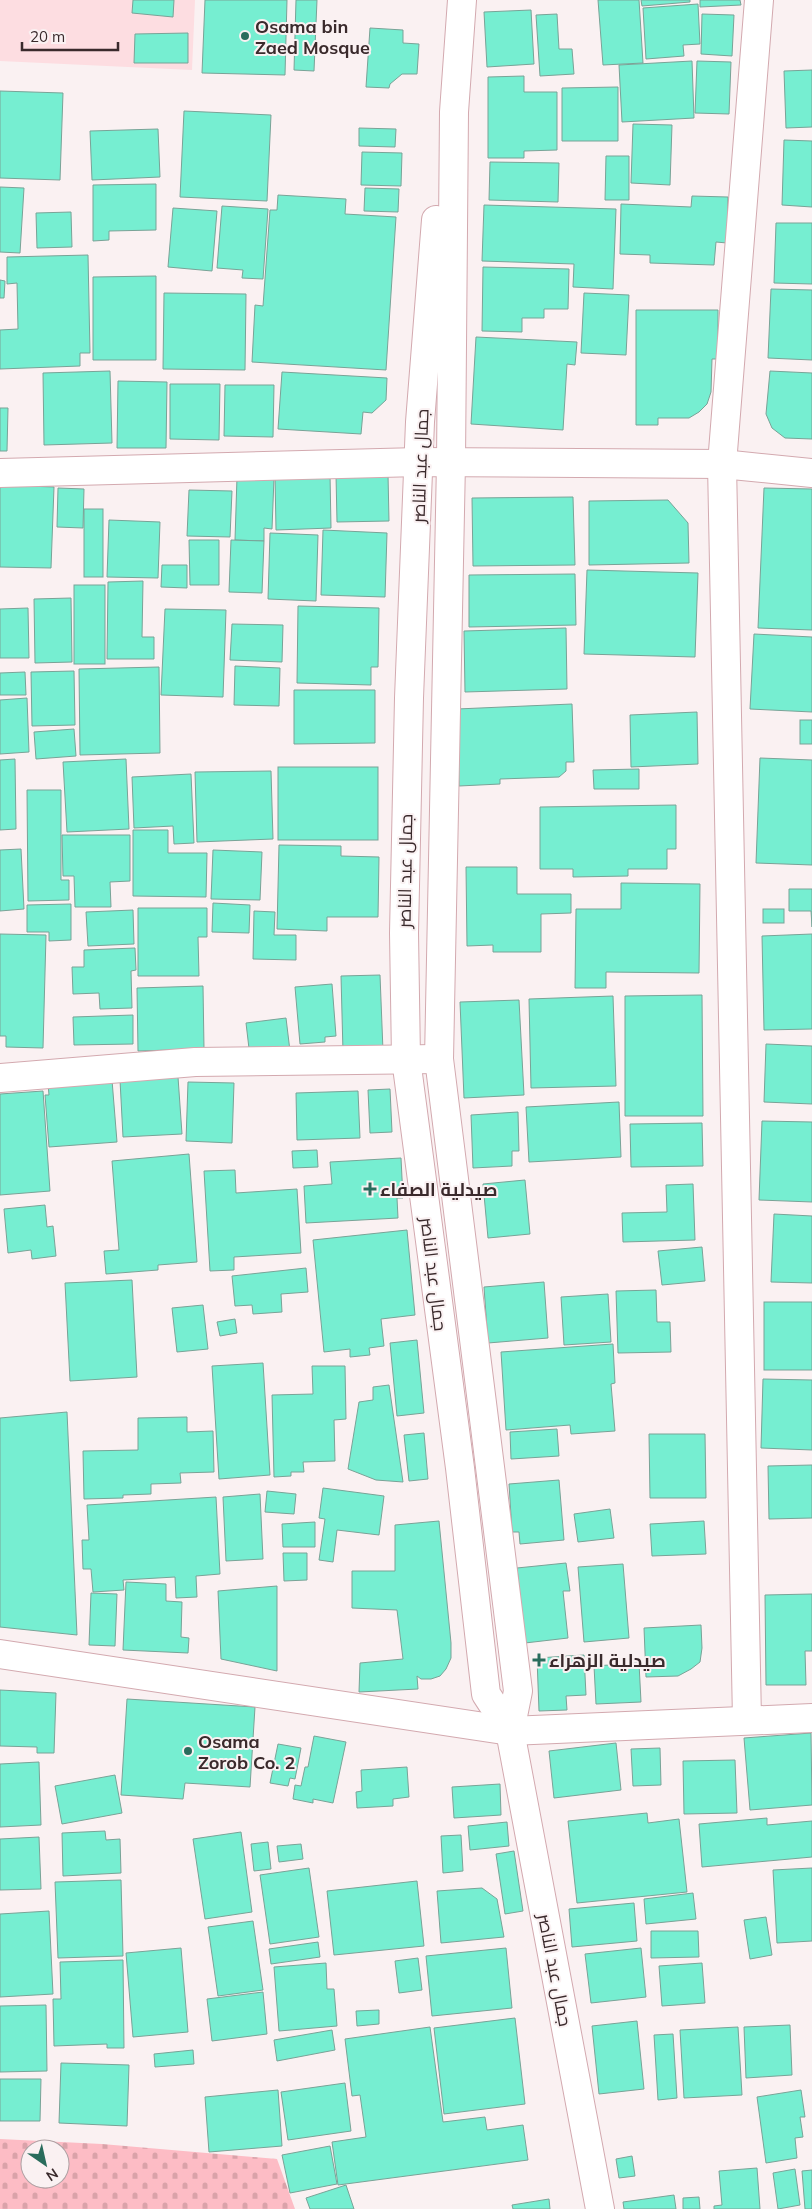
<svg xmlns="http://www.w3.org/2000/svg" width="812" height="2209" font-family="Mulish,Cairo,sans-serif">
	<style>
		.built { fill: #fddde1 }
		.cemetery { fill: url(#cemetery-stones); fill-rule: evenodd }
		.building { fill: #76eed1; stroke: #79a397 }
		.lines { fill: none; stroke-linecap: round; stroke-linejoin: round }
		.street-casing { stroke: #d3a9af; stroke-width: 30 }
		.secondary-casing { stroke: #d3a9af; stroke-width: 30 }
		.street { stroke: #fff; stroke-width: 28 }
		.secondary { stroke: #fff; stroke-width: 28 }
		.poi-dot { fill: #296c5c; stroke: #faf1f2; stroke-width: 2 }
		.labels { text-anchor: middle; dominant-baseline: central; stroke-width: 4; stroke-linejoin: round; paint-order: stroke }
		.poi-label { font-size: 18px; font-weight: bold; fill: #3a2a2c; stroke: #faf1f2; text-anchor: start }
		.street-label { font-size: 18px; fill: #3a2a2c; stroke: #faf1f2 }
	</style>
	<defs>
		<pattern id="cemetery-stones" width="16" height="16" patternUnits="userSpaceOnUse" patternTransform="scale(1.25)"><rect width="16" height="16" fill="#fdbcc5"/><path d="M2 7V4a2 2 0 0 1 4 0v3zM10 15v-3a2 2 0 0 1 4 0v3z" fill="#daa2a9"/></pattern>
	</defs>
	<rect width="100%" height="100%" fill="#faf1f2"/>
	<!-- built -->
	<path class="built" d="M0,0H195L192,70L0,61Z"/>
	<!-- cemetery -->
	<path class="cemetery" d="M0,2139L102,2144L277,2159L295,2209H0ZM30,2149H60V2179H30Z"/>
	<!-- building -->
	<g class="building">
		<path d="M133,0H174L173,17L132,13Z"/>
		<path d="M205,0H287L285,75L202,73Z"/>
		<path d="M296,0H317L314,71L294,70Z"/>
		<path d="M598,0H639L643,63L603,65Z"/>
		<path d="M641,0H690V2L642,6Z"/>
		<path d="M700,0H740L741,5L700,7Z"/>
		<path d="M698,4L700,44L683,45L684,56L646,59L643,8Z"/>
		<path d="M531,10L534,64L487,67L484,12Z"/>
		<path d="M557,14L559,49H572L574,74L540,76L536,15Z"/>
		<path d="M702,14L734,15L732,56L701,54Z"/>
		<path d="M370,28L403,30V43L419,44L417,74H402L390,84L389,88L366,87Z"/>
		<path d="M188,33V63H134L135,34Z"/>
		<path d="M692,61L694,118L622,122L619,65Z"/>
		<path d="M697,61L731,62L729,114L695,113Z"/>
		<path d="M812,70V127L786,128L784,71Z"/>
		<path d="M524,76V92H557V150L524,151V158H488V77Z"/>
		<path d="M618,87V141H562V88Z"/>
		<path d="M0,91L63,93L60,180L0,178Z"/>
		<path d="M184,111L271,115L267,201L180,197Z"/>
		<path d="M633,124L672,125L670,185L631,183Z"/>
		<path d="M359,128L396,129L395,147L359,146Z"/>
		<path d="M158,129L160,177L92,180L90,131Z"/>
		<path d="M784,140L812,141V207L782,205Z"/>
		<path d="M362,152L402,153L401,186L361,185Z"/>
		<path d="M606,156H629V200H605Z"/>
		<path d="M490,162L559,163L558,202L489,200Z"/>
		<path d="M156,184V230L109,231V240L93,241V185Z"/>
		<path d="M0,187L24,188L20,253L0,252Z"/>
		<path d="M365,188L399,189L398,212L364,211Z"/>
		<path d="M278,195L346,199L345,214L396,217L386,370L252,362L255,305L263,306L270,210H277Z"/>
		<path d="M692,196L728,197L727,243L716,242L714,265L650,263V255L620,254L621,204L691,207Z"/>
		<path d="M484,205L616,209L613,289L573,287L574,264L482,261Z"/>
		<path d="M222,206L268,209L263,279L242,278L243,270L217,268Z"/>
		<path d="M173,208L217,211L212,271L168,267Z"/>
		<path d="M71,212L72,247L37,248L36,213Z"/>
		<path d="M776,223H812V284L774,283Z"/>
		<path d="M88,255L90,353H80V366L0,369V330L18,329L17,283L7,284V257Z"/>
		<path d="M483,267L569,269L568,309H544V318H522V332L482,331Z"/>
		<path d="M156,276V360H93V277Z"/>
		<path d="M0,280L5,281L4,298H0Z"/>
		<path d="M771,289L812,290V360L768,358Z"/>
		<path d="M164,293L246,294L245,370L163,369Z"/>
		<path d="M584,293L629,295L626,355L581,353Z"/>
		<path d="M636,310H718V359H712L711,392L707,404L699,412L689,418H658V425H636Z"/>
		<path d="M476,337L577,342L575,365L567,364L563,430L471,424Z"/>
		<path d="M110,371L112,443L44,445L43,373Z"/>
		<path d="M770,371L812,373V439L785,438L772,428L766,414Z"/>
		<path d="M282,372L387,378L386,400L372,413L363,412L361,434L278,429Z"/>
		<path d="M118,381L167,382L166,448H117Z"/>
		<path d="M170,384H220L219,440L170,439Z"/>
		<path d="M225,385H274L273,437L224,436Z"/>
		<path d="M0,408H8L7,451H0Z"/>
		<path d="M330,474L331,528L276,530L275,475Z"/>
		<path d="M388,474L389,521L337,522L336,475Z"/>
		<path d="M237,477L274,478L272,529L264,528V541L235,540Z"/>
		<path d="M0,485L54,487L51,568L0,567Z"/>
		<path d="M58,488L84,489L83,528L57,527Z"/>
		<path d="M764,488L812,489V630L758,628Z"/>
		<path d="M189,490L232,491L230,537L187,536Z"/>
		<path d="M573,497L575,565L473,566L472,498Z"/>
		<path d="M668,500L688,523L689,563L589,565V501Z"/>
		<rect x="84" y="509" width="19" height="68"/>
		<path d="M109,520L160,522L158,578L107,577Z"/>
		<path d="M323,530L387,533L385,597L321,595Z"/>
		<path d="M270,533L318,535L316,601L268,599Z"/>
		<path d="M189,540H219V585H190Z"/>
		<path d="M231,540L264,541L262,593L229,592Z"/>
		<path d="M162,565H187V588L161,587Z"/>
		<path d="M587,570L698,573L695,657L584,654Z"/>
		<path d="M575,574L576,625L469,627V575Z"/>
		<path d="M143,581L142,637H154V659H107L108,582Z"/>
		<rect x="74" y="585" width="31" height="79"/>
		<path d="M71,598L72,662L35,663L34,599Z"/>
		<path d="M298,606L379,608L378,667H371V685L297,683Z"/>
		<path d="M28,608L29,658H0V609Z"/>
		<path d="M165,609L226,610L223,697L161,695Z"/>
		<path d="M232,624L283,625L282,662L230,660Z"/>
		<path d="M566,628L567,689L465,692L464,631Z"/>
		<path d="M754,634L812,637V712L750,709Z"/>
		<path d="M235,666L280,668L279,706L234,705Z"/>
		<path d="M159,667L160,753L80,755L79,669Z"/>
		<path d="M74,671L75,725L32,726L31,672Z"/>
		<path d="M25,672L26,695H0V673Z"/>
		<path d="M294,690H375V743L294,744Z"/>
		<path d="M27,698L29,752L0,754V700Z"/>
		<path d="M572,704L574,762H566V771L559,777L500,779V784L459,786L457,709Z"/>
		<path d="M697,712L698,764L631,767L630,715Z"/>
		<rect x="800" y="720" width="12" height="24"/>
		<path d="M74,729L76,756L36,759L34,732Z"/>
		<path d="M760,758L812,760V865L756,863Z"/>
		<path d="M15,759L16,829L0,830V760Z"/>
		<path d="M126,759L129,829L67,832L63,762Z"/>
		<rect x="278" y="767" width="100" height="73"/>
		<path d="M639,769V789H594L593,770Z"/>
		<path d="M271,771L273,839L197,842L195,772Z"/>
		<path d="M191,774L194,843L174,844L173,826L134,828L132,777Z"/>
		<path d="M27,790H61V880H69V900L28,901Z"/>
		<path d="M676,805V849H667V869H628V876L573,877V869H540V807Z"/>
		<path d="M133,830H168V853H207L206,897L133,896Z"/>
		<path d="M62,835H130V881L110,882L111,907H75L74,876H63Z"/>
		<path d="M279,845L341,846V856L379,857L378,917H327V931L277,929Z"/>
		<path d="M21,849L24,909L0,911V850Z"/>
		<path d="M213,850L262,852L260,900L211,899Z"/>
		<path d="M466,867H517V894H571V913L541,914V952H493V945L467,946Z"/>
		<path d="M621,883L700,884L699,973L606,972V988H575L576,909H621Z"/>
		<path d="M789,889H812V927L811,911H789Z"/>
		<path d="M213,903L250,905L249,933L212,932Z"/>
		<path d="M71,904V940L49,941V932H27V905Z"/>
		<path d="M138,908H207V937H198L199,976H138Z"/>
		<rect x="763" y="909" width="21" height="14"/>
		<path d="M133,910L134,944L88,946L86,912Z"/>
		<path d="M254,911L275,912L274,935H296V960L253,959Z"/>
		<path d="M0,934L46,935L43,1048L6,1047V1036H0Z"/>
		<path d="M812,934V1029L764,1030L762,936Z"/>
		<path d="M135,948L136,970L131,971L132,1008L100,1009L99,993L73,994L72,967H84V950Z"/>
		<path d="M380,975L383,1051L343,1052L341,976Z"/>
		<path d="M332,984L336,1036L325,1037V1042L300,1044L295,987Z"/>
		<path d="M203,986L204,1049L138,1051L137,988Z"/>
		<path d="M702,995L703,1116H625V996Z"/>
		<path d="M613,996L616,1086L531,1088L529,999Z"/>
		<path d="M519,1000L524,1095L464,1098L460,1002Z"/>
		<path d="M133,1015V1044L74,1045L73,1017Z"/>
		<path d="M286,1018L290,1051L250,1057L246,1023Z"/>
		<path d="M766,1044L812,1046V1104L764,1102Z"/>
		<path d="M178,1077L182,1134L123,1137L120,1080Z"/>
		<path d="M112,1080L117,1142L49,1147L45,1095H49L48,1084Z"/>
		<path d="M188,1082L234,1083L232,1143L186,1141Z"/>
		<path d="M390,1089L392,1132L370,1133L368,1090Z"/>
		<path d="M43,1091L50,1191L0,1195V1094Z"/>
		<path d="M358,1091L360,1138L297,1140L296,1093Z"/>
		<path d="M619,1102L621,1157L529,1162L526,1107Z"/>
		<path d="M518,1112L519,1151H512V1166L473,1168L471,1115Z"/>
		<path d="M762,1121L812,1122V1202L759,1200Z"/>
		<path d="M702,1123L703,1166L631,1167L630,1124Z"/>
		<path d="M317,1150L318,1167L293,1168L292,1151Z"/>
		<path d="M189,1154L197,1262L158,1265V1270L106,1274L104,1251L119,1250L112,1161Z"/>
		<path d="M401,1158L403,1198H397L398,1218L306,1223L304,1186L332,1184L330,1162Z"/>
		<path d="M235,1170L236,1193L297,1189L301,1253L234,1257V1270L210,1271L204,1171Z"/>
		<path d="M525,1180L530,1234L488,1238L483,1184Z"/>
		<path d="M693,1184L695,1240L623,1242L622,1213L667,1212L666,1185Z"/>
		<path d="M45,1205L47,1227L53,1226L56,1256L32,1259L31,1250L8,1253L4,1209Z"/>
		<path d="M774,1214L812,1216V1283L771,1282Z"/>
		<path d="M407,1230L415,1315L381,1319L384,1346L369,1348L370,1355L350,1357V1349L324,1352L313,1240Z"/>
		<path d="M702,1247L705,1281L662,1285L658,1251Z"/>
		<path d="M306,1268L308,1292L281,1294L282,1312L253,1314L252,1305L235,1306L232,1276Z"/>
		<path d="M132,1280L137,1377L70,1381L65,1283Z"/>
		<path d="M544,1282L548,1338L488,1343L484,1287Z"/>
		<path d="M656,1290L657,1322H670L671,1352L618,1353L616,1291Z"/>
		<path d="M608,1294L611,1342L564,1345L561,1297Z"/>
		<rect x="764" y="1302" width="48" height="68"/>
		<path d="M203,1305L208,1349L177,1352L172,1308Z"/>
		<path d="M235,1319L237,1333L220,1336L217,1322Z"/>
		<path d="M417,1340L424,1413L397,1416L390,1343Z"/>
		<path d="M613,1344L615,1383L611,1384L615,1431L571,1434L570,1425L506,1430L501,1352Z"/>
		<path d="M263,1363L270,1475L219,1479L212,1366Z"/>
		<path d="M312,1366H345L346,1419L334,1420L335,1461L303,1462L304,1472H291V1476L274,1477L272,1395L313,1394Z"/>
		<path d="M763,1379L812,1380V1450L761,1448Z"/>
		<path d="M389,1385L403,1482L376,1480L348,1469L359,1402L373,1400V1387Z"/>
		<path d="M67,1412L77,1635L0,1627V1418Z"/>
		<path d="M187,1417V1432L213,1431L214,1472L180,1473L181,1483L151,1484V1494L123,1495V1498L84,1499L83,1451L138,1450V1418Z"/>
		<path d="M557,1429L559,1456L511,1459L510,1432Z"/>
		<path d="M424,1433L428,1479L409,1481L404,1435Z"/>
		<path d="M649,1434H705L706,1498H650Z"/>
		<path d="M812,1465V1518L769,1519L768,1466Z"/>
		<path d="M559,1480L564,1540L520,1544L519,1532H512L509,1484Z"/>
		<path d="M323,1488L384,1496L379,1535L337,1530L333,1562L319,1560L325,1519L319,1518Z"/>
		<path d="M267,1491L296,1494L294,1514L265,1512Z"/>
		<path d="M260,1494L263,1559L226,1561L223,1497Z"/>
		<path d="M216,1497L220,1574L196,1576L197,1597L176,1598L175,1577L123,1580L124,1590L93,1592L91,1569H83L82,1540H89L87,1505Z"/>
		<path d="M610,1509L614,1538L578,1542L574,1514Z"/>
		<path d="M439,1521L451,1643V1658L446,1669L440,1676L431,1679H421L417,1676L418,1689L359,1692L360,1663L403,1659L397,1610L352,1608V1571H395V1525Z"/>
		<path d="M704,1521L706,1554L652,1556L650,1524Z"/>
		<path d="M315,1522V1547H283L282,1524Z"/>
		<path d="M283,1553H307V1580L284,1581Z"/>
		<path d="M566,1563L570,1591H563L568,1638L525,1643L517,1568Z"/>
		<path d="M623,1564L629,1638L584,1642L578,1567Z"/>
		<path d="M126,1582L166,1584V1601L182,1602L181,1637L189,1638L188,1653L123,1650Z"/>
		<path d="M277,1586V1671L221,1659L218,1591Z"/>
		<path d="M91,1593L117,1594L115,1646L89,1645Z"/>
		<path d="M812,1594V1651H805L806,1685H766L765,1595Z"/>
		<path d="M701,1625L702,1648L700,1662L691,1669L678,1676L646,1677L644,1628Z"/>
		<path d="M584,1655L586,1695L566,1696L567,1710L539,1711L537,1658Z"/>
		<path d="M639,1663L641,1702L596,1704L594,1666Z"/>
		<path d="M0,1690L56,1693L54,1753H37V1747L0,1746Z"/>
		<path d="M127,1699L255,1707L250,1787L185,1783L183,1799L121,1795Z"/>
		<path d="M811,1733L812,1805L750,1810L744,1738Z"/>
		<path d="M314,1736L346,1742L333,1803L313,1799V1803L293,1799L295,1785L301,1786L305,1767H308Z"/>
		<path d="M616,1743L621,1790L554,1798L549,1751Z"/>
		<path d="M278,1744L301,1748L295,1779L290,1778L288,1786L270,1783Z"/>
		<path d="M660,1748L661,1785L633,1786L631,1749Z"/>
		<path d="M735,1760L737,1813L684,1814L683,1761Z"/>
		<path d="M39,1762L41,1825L0,1827V1764Z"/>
		<path d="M407,1767L409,1797L393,1799V1806L357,1808L356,1792L362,1791L361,1770Z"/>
		<path d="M115,1775L122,1813L62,1824L55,1786Z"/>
		<path d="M500,1784L501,1815L454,1818L452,1787Z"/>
		<path d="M647,1813L648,1823L679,1819L687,1892L577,1903L568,1821Z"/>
		<path d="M767,1818V1825L812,1821V1857L702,1867L699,1824Z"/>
		<path d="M507,1822L509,1846L470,1850L468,1826Z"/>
		<path d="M105,1831L106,1840L120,1839L121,1873L63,1876L62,1833Z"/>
		<path d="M241,1832L252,1912L205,1919L193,1839Z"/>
		<path d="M461,1835L463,1871L443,1873L441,1836Z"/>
		<path d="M39,1837L41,1889L0,1890V1839Z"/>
		<path d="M268,1842L271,1869L254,1871L251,1844Z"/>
		<path d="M301,1844L303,1859L279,1862L277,1846Z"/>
		<path d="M514,1851L523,1911L505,1914L496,1854Z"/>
		<path d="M309,1868L319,1937L270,1944L260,1875Z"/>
		<path d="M812,1868V1941L777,1943L773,1870Z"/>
		<path d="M121,1880L123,1956L58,1958L55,1882Z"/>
		<path d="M417,1881L424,1946L334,1955L327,1891Z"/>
		<path d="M482,1888L497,1899L504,1937L441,1943L437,1891Z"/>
		<path d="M693,1893L696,1919L646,1924L644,1899Z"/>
		<path d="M634,1903L637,1941L572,1947L569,1909Z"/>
		<path d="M49,1911L53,1994L0,1997V1914Z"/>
		<path d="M766,1917L772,1955L750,1959L744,1920Z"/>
		<path d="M253,1921L263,1990L218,1996L208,1927Z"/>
		<path d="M651,1931H698L699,1957L651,1958Z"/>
		<path d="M318,1942L320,1957L271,1964L269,1949Z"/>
		<path d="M181,1948L188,2032L133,2037L126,1953Z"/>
		<path d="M506,1948L512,2008L432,2016L426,1956Z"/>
		<path d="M641,1948L646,1997L591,2003L585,1954Z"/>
		<path d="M418,1958L422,1990L399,1993L395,1961Z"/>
		<path d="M123,1960L124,2048H107V2044L54,2046L53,1999H61L60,1962Z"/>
		<path d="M326,1963L327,1989H334L337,2026L279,2031L274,1967Z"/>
		<path d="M702,1963L705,2003L662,2006L659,1966Z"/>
		<path d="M263,1992L267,2034L212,2041L207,1999Z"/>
		<path d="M46,2005L47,2071L0,2072V2006Z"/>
		<path d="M379,2010V2024L357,2026L356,2011Z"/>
		<path d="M515,2018L525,2104L444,2114L434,2028Z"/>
		<path d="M637,2021L644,2089L599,2094L592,2026Z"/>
		<path d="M790,2025L792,2075L746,2078L744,2027Z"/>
		<path d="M430,2027L443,2122L485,2117L487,2130L523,2125L528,2160L338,2185L332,2142L366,2137L360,2095L352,2096L345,2039Z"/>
		<path d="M738,2027L742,2095L684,2098L680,2030Z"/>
		<path d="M332,2030L335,2050L277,2061L274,2040Z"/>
		<path d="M673,2034L677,2098L658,2100L654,2035Z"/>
		<path d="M193,2050L194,2064L155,2067L154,2054Z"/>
		<path d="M61,2063L129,2065L127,2126L59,2123Z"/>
		<path d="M0,2079H41L40,2121H0Z"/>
		<path d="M345,2083L351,2131L288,2140L281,2092Z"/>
		<path d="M278,2090L282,2146L209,2152L205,2097Z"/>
		<path d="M801,2090L805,2117H800L803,2137L795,2138L797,2158L766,2163L757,2097Z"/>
		<path d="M330,2146L337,2184L290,2193L282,2155Z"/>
		<path d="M632,2156L635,2176L619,2178L616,2159Z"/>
		<path d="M757,2168L760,2209H714V2206L722,2205L719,2171Z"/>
		<path d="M795,2169L800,2205L778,2209L773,2173Z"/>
		<path d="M812,2170V2209H805L802,2171Z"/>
		<path d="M346,2185L354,2209H310L306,2198Z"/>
		<path d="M674,2195L676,2209H624L623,2202Z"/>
		<path d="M699,2197L700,2209H683V2198Z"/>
		<path d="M549,2199L550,2209H513L512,2205Z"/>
	</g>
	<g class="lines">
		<defs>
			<g id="street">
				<path d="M0,473L419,462L722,464L812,473"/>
				<path d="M0,1078L195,1062L439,1059"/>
				<path d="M0,1654L510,1731L812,1718"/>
				<path d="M747,1720L722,464L759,0"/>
			</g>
			<g id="secondary">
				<path d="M462,0L454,112L451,462L439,1059L518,1691L510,1731L600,2209"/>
				<path d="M436,220L420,422L409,698L404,933L406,1059L460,1468L486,1694L510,1731"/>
			</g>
		</defs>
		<!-- street casing -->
		<use href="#street" class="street-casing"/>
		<!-- secondary casing -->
		<use href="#secondary" class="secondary-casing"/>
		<!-- street -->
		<use href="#street" class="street"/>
		<!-- secondary -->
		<use href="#secondary" class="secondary"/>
	</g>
	<!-- markers -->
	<g class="poi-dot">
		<circle cx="245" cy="36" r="5"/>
		<path d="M367.5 1181.5h5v5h5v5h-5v5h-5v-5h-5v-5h5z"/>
		<path d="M536.5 1652.5h5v5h5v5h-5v5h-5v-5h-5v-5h5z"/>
		<circle cx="188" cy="1751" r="5"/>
	</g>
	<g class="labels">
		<!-- poi labels -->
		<g class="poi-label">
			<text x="255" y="26">Osama bin<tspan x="255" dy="21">Zaed Mosque</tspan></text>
			<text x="380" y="1189">صيدلية الصفاء</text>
			<text x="549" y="1660">صيدلية الزهراء</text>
			<text x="198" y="1741">Osama<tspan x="198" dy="21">Zorob Co. 2</tspan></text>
		</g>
		<!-- street labels -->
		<g class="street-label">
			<text transform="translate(420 466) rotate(-88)">جمال عبد الناصر</text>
			<text transform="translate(405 871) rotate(-89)">جمال عبد الناصر</text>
			<text transform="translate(434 1274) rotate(83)">جمال عبد الناصر</text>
			<text transform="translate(555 1970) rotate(79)">جمال عبد الناصر</text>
		</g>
	</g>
	<!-- north arrow -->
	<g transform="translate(45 2164) rotate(146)"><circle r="24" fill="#faf1f2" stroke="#ada1a3"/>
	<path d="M0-4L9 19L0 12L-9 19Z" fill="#296c5c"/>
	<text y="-8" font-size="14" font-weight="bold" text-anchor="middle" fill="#3a2a2c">N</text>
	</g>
	<!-- scale -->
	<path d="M22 42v8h96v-8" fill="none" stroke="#3a2a2c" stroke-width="2.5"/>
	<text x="30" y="42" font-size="15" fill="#3a2a2c" stroke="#faf1f2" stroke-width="4" paint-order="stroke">20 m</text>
</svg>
